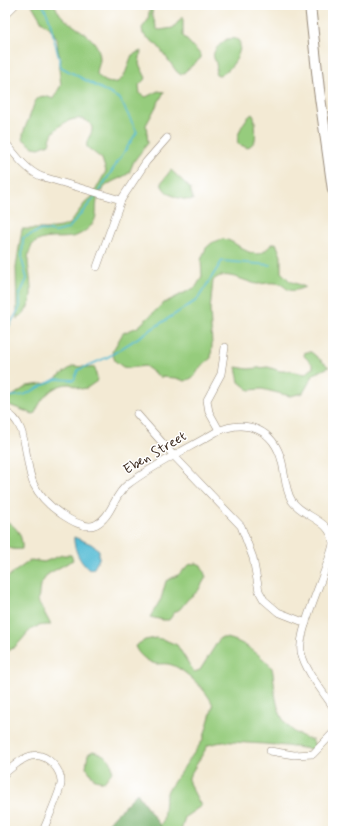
<svg xmlns="http://www.w3.org/2000/svg" width="338" height="836" font-family="Mynerve,sans-serif">
	<style>
		.green { fill: #96cc7d; stroke: #687b4e }
		.forest { fill: #78b06c; stroke: #5a6d45 }
		.water { fill: #58bdd6; stroke: #4a747a }
		.lines { fill: none; stroke-linecap: round; stroke-linejoin: round }
		.stream { stroke: #58bdd6; stroke-width: 1.5 }
		.minor-casing { stroke: #978a79; stroke-width: 8 }
		.highway-casing { stroke: #978a79; stroke-width: 12 }
		.minor { stroke: #fff; stroke-width: 7 }
		.highway { stroke: #fff; stroke-width: 10 }
		.labels { text-anchor: middle; dominant-baseline: central; stroke-width: 3; stroke-linejoin: round; paint-order: stroke }
		.street-label { font-size: 14px; fill: #3b2a1e; stroke: #fff }
	</style>
	<rect width="100%" height="100%" fill="#fff"/>
	<filter id="ink" filterUnits="userSpaceOnUse"><feTurbulence type="fractalNoise" baseFrequency=".025" numOctaves="2"/><feDisplacementMap in="SourceGraphic" scale="8" xChannelSelector="R" yChannelSelector="G"/><feConvolveMatrix kernelMatrix="1 2 1 2 8 2 1 2 1" color-interpolation-filters="sRGB"/></filter>
	<filter id="wash" filterUnits="userSpaceOnUse"><feTurbulence type="fractalNoise" baseFrequency=".012" numOctaves="4" result="noise"/><feDisplacementMap in="SourceGraphic" scale="16" xChannelSelector="R" yChannelSelector="G"/><feGaussianBlur stdDeviation="0.9" result="paint"/><feColorMatrix in="noise" values="0 0 0 0 0 0 0 0 0 0 0 0 0 0 0 0 0 1.4 0 .05"/><feComposite in="paint" operator="in"/></filter>
	<g filter="url(#wash)">
		<rect width="100%" height="100%" fill="#f3ead4"/>
		<!-- green -->
		<g class="green">
			<path d="M32,5H55C62,28 100,31 100,59C100,64 97,68 97,74C100,78 103,80 107,82C126,87 126,67 132,55L141,51L139,64L146,78L139,85L140,94L146,97L158,91L164,92L146,125L148,143L134,161L129,173C121,179 109,181 103,189C88,207 107,217 82,233C67,243 46,232 32,245C30,250 28,255 28,260C29,281 39,304 17,319L16,267L22,229H46L61,227L69,224L85,203L92,197L106,171L102,159L87,147C85,139 93,135 92,127C84,111 61,121 53,133C51,136 50,141 49,144L39,148L33,147L23,139C22,132 27,124 29,118C35,105 34,90 53,99L61,85L59,69L61,60L58,51L57,38L50,28L42,22Z"/>
			<path d="M150,5H153L152,14L157,29L160,30L173,28L183,16V36L201,55V58L181,75L177,72L158,46L143,34L142,28L148,20Z"/>
			<path d="M227,39C230,39 234,38 236,39C248,43 231,75 218,75L215,73C222,58 201,58 227,39Z"/>
			<path d="M252,114C256,116 256,135 255,140C254,144 250,145 248,148L238,144C235,136 245,118 252,114Z"/>
			<path d="M171,170L190,188L193,200C182,200 164,196 161,183Z"/>
			<path d="M223,239C235,240 243,253 257,254C266,254 268,244 276,243L281,256V272L290,281L305,287C284,296 289,285 276,283C270,282 263,284 257,284C245,282 223,268 213,281L210,310L212,345L211,358L201,366L194,377L185,381L176,378L160,377L145,366L129,368L123,367L115,361L112,352L123,333L138,327L164,303L196,287L202,276L201,260L206,248L213,242Z"/>
			<path d="M305,352H311L329,367L314,374L303,393L290,396L262,389L249,390L239,382L236,367L248,369L268,367L280,371H289L305,374L313,368V365L304,356Z"/>
			<path d="M73,366L95,368L97,381L87,388L81,389L70,384C52,384 41,399 35,413L33,414L9,405L7,402L11,397L27,386L49,383Z"/>
			<path d="M5,521C17,526 23,536 22,549C0,552 5,538 5,521Z"/>
			<path d="M62,555H71L73,560L48,574L40,585L38,601L51,625C30,625 31,630 18,644C15,648 9,650 5,653V582L10,575L31,560L44,562Z"/>
			<path d="M196,563L201,565L206,577L198,591L188,599L180,609L175,612L169,620H163L150,617L161,599L166,581L178,575L189,565Z"/>
			<path d="M156,638L165,640L177,645L194,672L200,670L220,638C237,636 261,655 272,668C274,676 274,685 275,693C279,719 287,732 312,740L315,746L310,749C289,746 269,744 248,743C229,742 227,740 208,745L189,777V783L201,806L185,817L181,831H156L163,821L165,799L168,790L203,740L213,706C210,693 184,669 172,665C167,663 162,664 156,664C148,662 138,655 135,646L145,640Z"/>
			<path d="M93,751C104,754 114,759 112,772L104,782L95,780L86,767L88,754Z"/>
		</g>
		<!-- forest -->
		<path class="forest" d="M137,793L164,831H100Z"/>
		<!-- water -->
		<path class="water" d="M74,537L91,544L99,550V559L94,568L91,569C81,567 73,547 74,537Z"/>
		<g class="lines">
			<!-- stream -->
			<g class="stream">
				<path d="M43,5L49,18L61,67L120,99L137,132L99,191"/>
				<path d="M5,370L8,363V328L20,307V294L27,279L22,260L23,238L41,230L56,232L68,229L96,196"/>
				<path d="M5,397L24,395L56,379L74,380L78,370L108,357L197,300L222,261L271,265"/>
			</g>
		</g>
	</g>
	<g filter="url(#ink)">
		<g class="lines">
			<defs>
				<g id="minor">
					<path d="M5,15L15,5"/>
					<path d="M5,142C15,154 25,169 40,176L121,200"/>
					<path d="M97,267L121,200L146,162L167,138"/>
					<path d="M5,412C30,422 23,463 34,485C40,497 51,507 61,514C70,520 84,529 95,525C112,517 113,496 127,485C153,465 187,449 216,432C246,418 274,429 282,462C285,475 285,490 292,501C304,518 331,519 333,543"/>
					<path d="M137,414L174,456L241,526L253,558L259,591L264,600L278,612L306,623"/>
					<path d="M219,430L209,412L207,400L221,374L225,347"/>
					<path d="M333,544C328,570 297,631 301,652C306,672 322,690 333,707"/>
					<path d="M270,751L294,755L313,754L333,733"/>
					<path d="M5,773C13,767 21,758 31,756C47,752 62,770 61,784C60,792 47,821 43,831"/>
				</g>
				<path id="highway" d="M310,5L319,90L333,190"/>
			</defs>
			<!-- minor casing -->
			<use href="#minor" class="minor-casing"/>
			<!-- highway casing -->
			<use href="#highway" class="highway-casing"/>
			<!-- minor -->
			<use href="#minor" class="minor"/>
			<!-- highway -->
			<use href="#highway" class="highway"/>
		</g>
	</g>
	<g class="labels">
		<!-- street labels -->
		<g class="street-label">
			<text transform="translate(155 453) rotate(-31)">Eben Street</text>
		</g>
	</g>
	<!-- margin -->
	<rect width="338" height="836" fill="none" stroke="#fff" stroke-width="20"/>
</svg>
